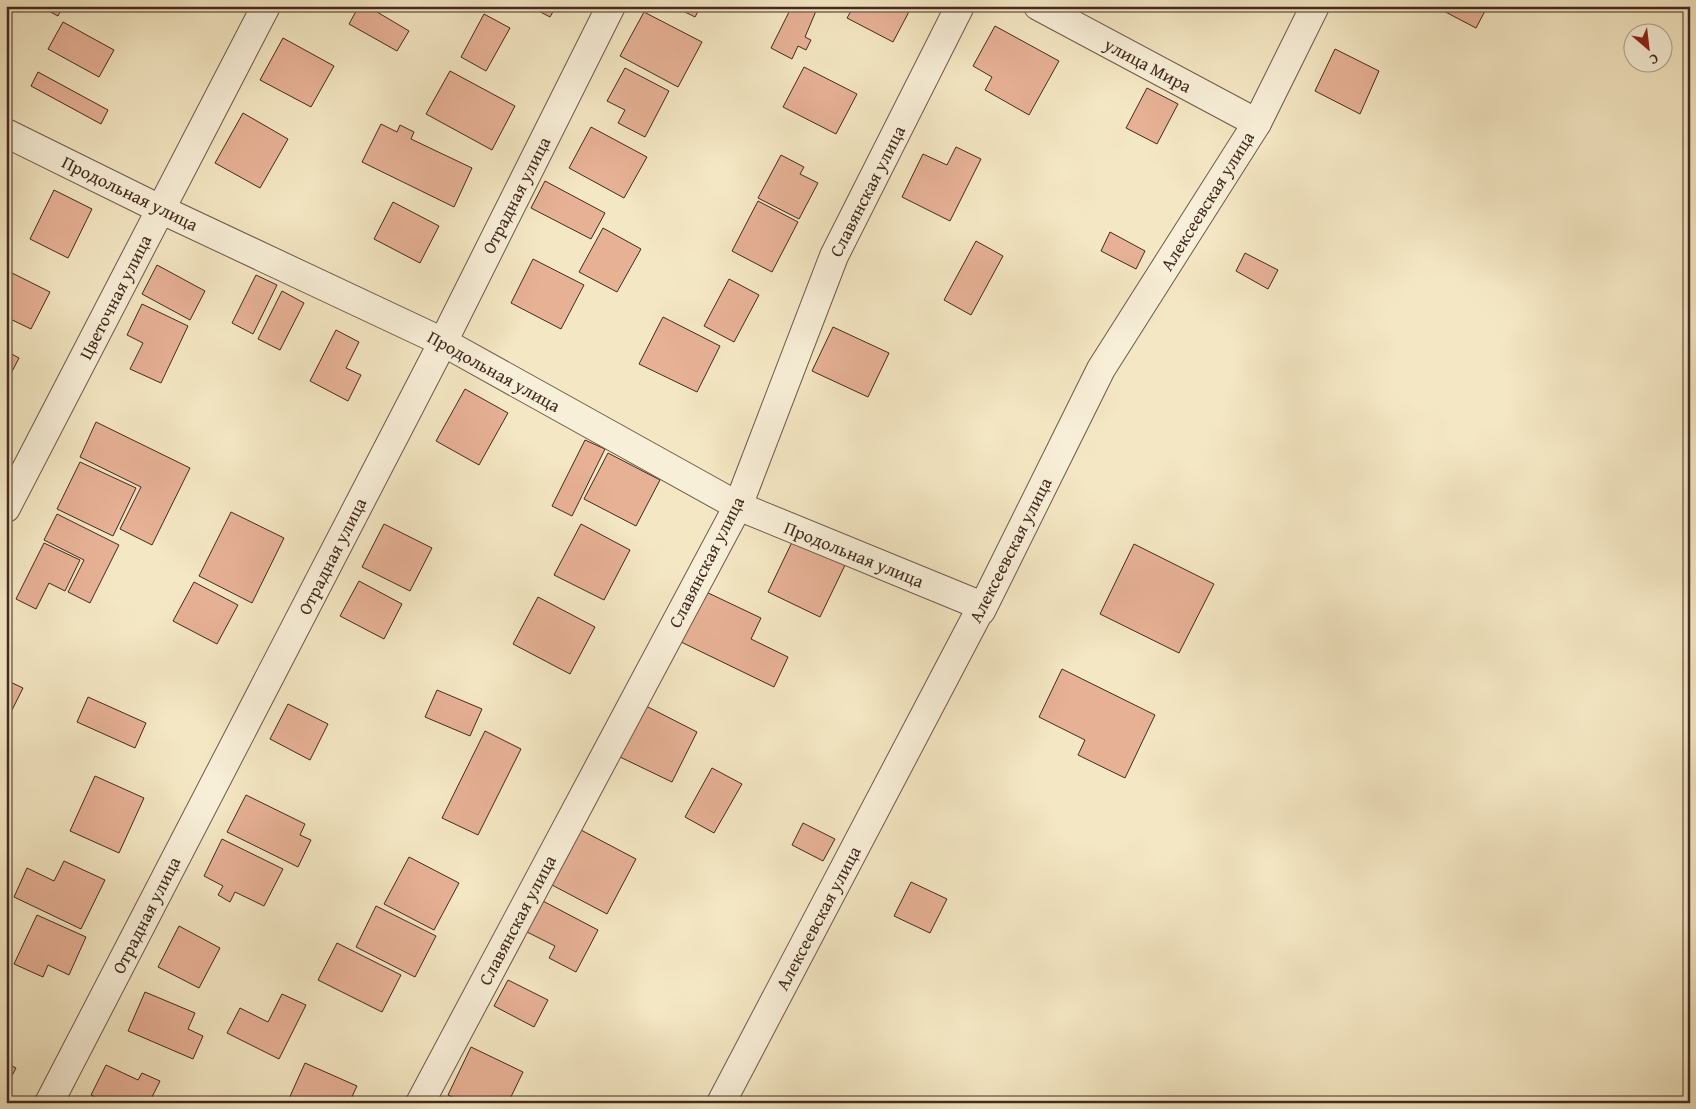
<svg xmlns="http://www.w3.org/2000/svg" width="1696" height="1109" font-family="'Gentium Book Plus',serif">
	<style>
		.building { fill: #e7b196; stroke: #432a1f }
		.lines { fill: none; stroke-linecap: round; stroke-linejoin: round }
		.minor-casing { stroke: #6f5948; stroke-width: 30 }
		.minor { stroke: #f8efd8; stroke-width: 28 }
		.labels { text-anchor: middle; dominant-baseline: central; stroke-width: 4.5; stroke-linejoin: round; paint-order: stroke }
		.street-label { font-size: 18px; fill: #432a1f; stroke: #f8efd8 }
	</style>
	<rect width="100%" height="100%" fill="#f4e7c3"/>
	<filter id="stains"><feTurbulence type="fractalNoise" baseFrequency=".004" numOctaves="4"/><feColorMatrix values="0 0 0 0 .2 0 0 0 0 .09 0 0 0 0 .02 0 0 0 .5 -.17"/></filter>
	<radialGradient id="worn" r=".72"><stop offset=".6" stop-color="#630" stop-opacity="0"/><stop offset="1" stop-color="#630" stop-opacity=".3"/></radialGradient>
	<!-- building -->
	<g class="building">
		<path d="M39,6H63L58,16Z"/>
		<path d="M359,6H367L409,31L397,51L349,24Z"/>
		<path d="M529,6H561L558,12L554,10L550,17Z"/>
		<path d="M673,6H701L695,17Z"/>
		<path d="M792,6H805L816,11L805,37L811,40L806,50L798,46L792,59L771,48Z"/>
		<path d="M854,6H912L893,42L847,18Z"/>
		<path d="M1434,6H1475L1485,11L1476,28Z"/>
		<path d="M644,12L702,42L678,87L620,56Z"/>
		<path d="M484,14L510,28L486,71L461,57Z"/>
		<path d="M63,22L114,50L99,77L48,49Z"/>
		<path d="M995,26L1059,61L1029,115L985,90L992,77L973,66Z"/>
		<path d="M283,38L334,66L311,107L260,80Z"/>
		<path d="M1335,49L1379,71L1360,114L1315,91Z"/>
		<path d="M804,67L857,94L836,134L783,107Z"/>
		<path d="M625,68L669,91L645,137L618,123L625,110L607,101Z"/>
		<path d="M450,71L515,106L492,150L426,114Z"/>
		<path d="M38,72L108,110L101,124L31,86Z"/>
		<path d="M1147,88L1178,104L1157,144L1126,128Z"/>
		<path d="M243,113L288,139L260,188L215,163Z"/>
		<path d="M381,124L397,132L400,125L414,132L411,139L472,168L454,207L362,162Z"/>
		<path d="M591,127L647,157L624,198L569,168Z"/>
		<path d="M956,147L981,159L950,221L902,197L923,154L947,165Z"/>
		<path d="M781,155L804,167L800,174L818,183L799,219L758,198Z"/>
		<path d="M545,181L605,213L591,239L531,208Z"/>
		<path d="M54,190L92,209L68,258L30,239Z"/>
		<path d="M758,201L798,222L772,272L732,251Z"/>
		<path d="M393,202L439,226L420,263L374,239Z"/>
		<path d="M603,228L641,249L617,292L579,272Z"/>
		<path d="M1110,232L1145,251L1136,269L1101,251Z"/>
		<path d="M976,241L1003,256L971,315L944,300Z"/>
		<path d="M1245,253L1278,270L1268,289L1236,271Z"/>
		<path d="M533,259L584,285L561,329L511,303Z"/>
		<path d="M157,265L205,291L190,320L142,294Z"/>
		<path d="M6,270L50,292L31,329L6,317Z"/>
		<path d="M256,275L277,285L253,334L232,323Z"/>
		<path d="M729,279L759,295L734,342L704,326Z"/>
		<path d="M282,291L304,303L280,350L258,339Z"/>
		<path d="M142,304L188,326L161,383L130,369L143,343L127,335Z"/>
		<path d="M663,317L720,346L697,392L639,364Z"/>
		<path d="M833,327L889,353L868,397L812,371Z"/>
		<path d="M336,330L359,342L346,368L361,375L348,401L310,381Z"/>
		<path d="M6,351L19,358L6,383Z"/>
		<path d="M465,389L508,413L479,465L436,441Z"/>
		<path d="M96,422L190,468L152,545L120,529L141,487L80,457Z"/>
		<path d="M585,440L605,449L572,516L552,506Z"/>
		<path d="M608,453L660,480L636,526L584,499Z"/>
		<path d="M80,462L136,488L113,536L57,509Z"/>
		<path d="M231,512L284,538L252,603L199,576Z"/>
		<path d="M57,514L119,545L90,603L68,592L84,560L44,540Z"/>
		<path d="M384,524L432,548L410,591L362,567Z"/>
		<path d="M581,524L630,550L604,600L554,575Z"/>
		<path d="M794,538L846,563L820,617L768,592Z"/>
		<path d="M44,543L80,560L65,591L49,583L36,609L16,599Z"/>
		<path d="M1134,544L1214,584L1179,653L1100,614Z"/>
		<path d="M359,581L402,604L384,639L340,616Z"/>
		<path d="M194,582L238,605L217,644L173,621Z"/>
		<path d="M704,591L761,618L751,639L788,657L774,687L679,641Z"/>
		<path d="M538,597L595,627L570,674L513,644Z"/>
		<path d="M1062,669L1155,715L1125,778L1078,755L1085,740L1039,717Z"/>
		<path d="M6,680L23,688L6,722Z"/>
		<path d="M437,690L482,709L470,736L425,717Z"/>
		<path d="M88,697L146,723L135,748L77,722Z"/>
		<path d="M288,704L328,724L310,760L270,739Z"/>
		<path d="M646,706L697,732L672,782L620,757Z"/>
		<path d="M485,731L521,749L478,835L442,818Z"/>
		<path d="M712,768L742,784L714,833L685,817Z"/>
		<path d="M95,776L144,798L119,853L70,831Z"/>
		<path d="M246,795L305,824L300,835L311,840L298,867L227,832Z"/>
		<path d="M803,823L835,839L823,861L792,845Z"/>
		<path d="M581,830L636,859L607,914L552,885Z"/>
		<path d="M222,839L283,869L264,906L235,892L230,902L218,895L223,886L204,876Z"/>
		<path d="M409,857L459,883L434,930L384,904Z"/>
		<path d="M64,861L105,880L81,929L14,897L27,868L54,881Z"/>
		<path d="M911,882L947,899L930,933L894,916Z"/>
		<path d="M541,900L598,930L576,972L549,958L555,946L525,931Z"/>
		<path d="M376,906L436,936L415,977L356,947Z"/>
		<path d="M37,915L86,937L69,975L48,965L43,977L14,964Z"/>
		<path d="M179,926L220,948L199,988L158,967Z"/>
		<path d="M337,943L401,975L382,1012L318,980Z"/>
		<path d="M508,980L548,1000L534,1027L494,1006Z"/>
		<path d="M145,992L195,1013L188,1029L203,1036L193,1059L128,1031Z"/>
		<path d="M282,994L306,1005L279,1059L227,1033L240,1008L268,1022Z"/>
		<path d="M471,1047L523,1072L508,1103H465L448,1095Z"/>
		<path d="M6,1063L16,1068L6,1087Z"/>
		<path d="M305,1063L357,1086L349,1103H287Z"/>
		<path d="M106,1065L138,1080L142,1073L160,1081L149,1103H108L91,1095Z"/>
	</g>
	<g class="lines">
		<defs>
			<g id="minor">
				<path d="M1038,6L1257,123"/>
				<path d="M6,133L160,209L443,342L738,506L982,606"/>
				<path d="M6,508L266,6"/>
				<path d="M49,1103L443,342L611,6"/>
				<path d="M420,1103L738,506L834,256L960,6"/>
				<path d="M721,1103L982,606L981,611L1101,369L1257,123L1315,6"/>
			</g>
		</defs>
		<!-- minor casing -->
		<use href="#minor" class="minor-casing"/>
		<!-- minor -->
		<use href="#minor" class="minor"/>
	</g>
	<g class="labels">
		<!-- street labels -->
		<g class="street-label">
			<text transform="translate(1148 65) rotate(28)">улица Мира</text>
			<text transform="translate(867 191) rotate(-63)">Славянская улица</text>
			<text transform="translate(130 193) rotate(26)">Продольная улица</text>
			<text transform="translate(516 195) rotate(-63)">Отрадная улица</text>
			<text transform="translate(1207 201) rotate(-58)">Алексеевская улица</text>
			<text transform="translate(115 297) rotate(-63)">Цветочная улица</text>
			<text transform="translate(494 371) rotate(29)">Продольная улица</text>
			<text transform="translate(1010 550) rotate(-63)">Алексеевская улица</text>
			<text transform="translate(854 554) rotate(22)">Продольная улица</text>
			<text transform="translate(332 556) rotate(-63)">Отрадная улица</text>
			<text transform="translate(706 562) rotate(-63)">Славянская улица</text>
			<text transform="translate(146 915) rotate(-63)">Отрадная улица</text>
			<text transform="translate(818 918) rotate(-62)">Алексеевская улица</text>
			<text transform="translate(517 920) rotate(-62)">Славянская улица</text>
		</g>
	</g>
	<!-- margin -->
	<rect width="1696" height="1109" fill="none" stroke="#f4e7c3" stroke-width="25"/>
	<rect x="8" y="8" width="1681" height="1094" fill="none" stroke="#432a1f" stroke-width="2.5"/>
	<rect x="12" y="12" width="1671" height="1084" fill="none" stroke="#432a1f"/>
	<!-- north arrow -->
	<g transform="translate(1648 48) rotate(152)"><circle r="24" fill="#f8efd8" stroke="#b0a08e"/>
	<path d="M0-4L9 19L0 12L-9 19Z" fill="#8f2418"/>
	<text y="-8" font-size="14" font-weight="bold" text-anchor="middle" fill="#432a1f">С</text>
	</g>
	<rect width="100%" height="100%" filter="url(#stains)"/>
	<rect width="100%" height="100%" fill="url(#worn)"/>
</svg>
